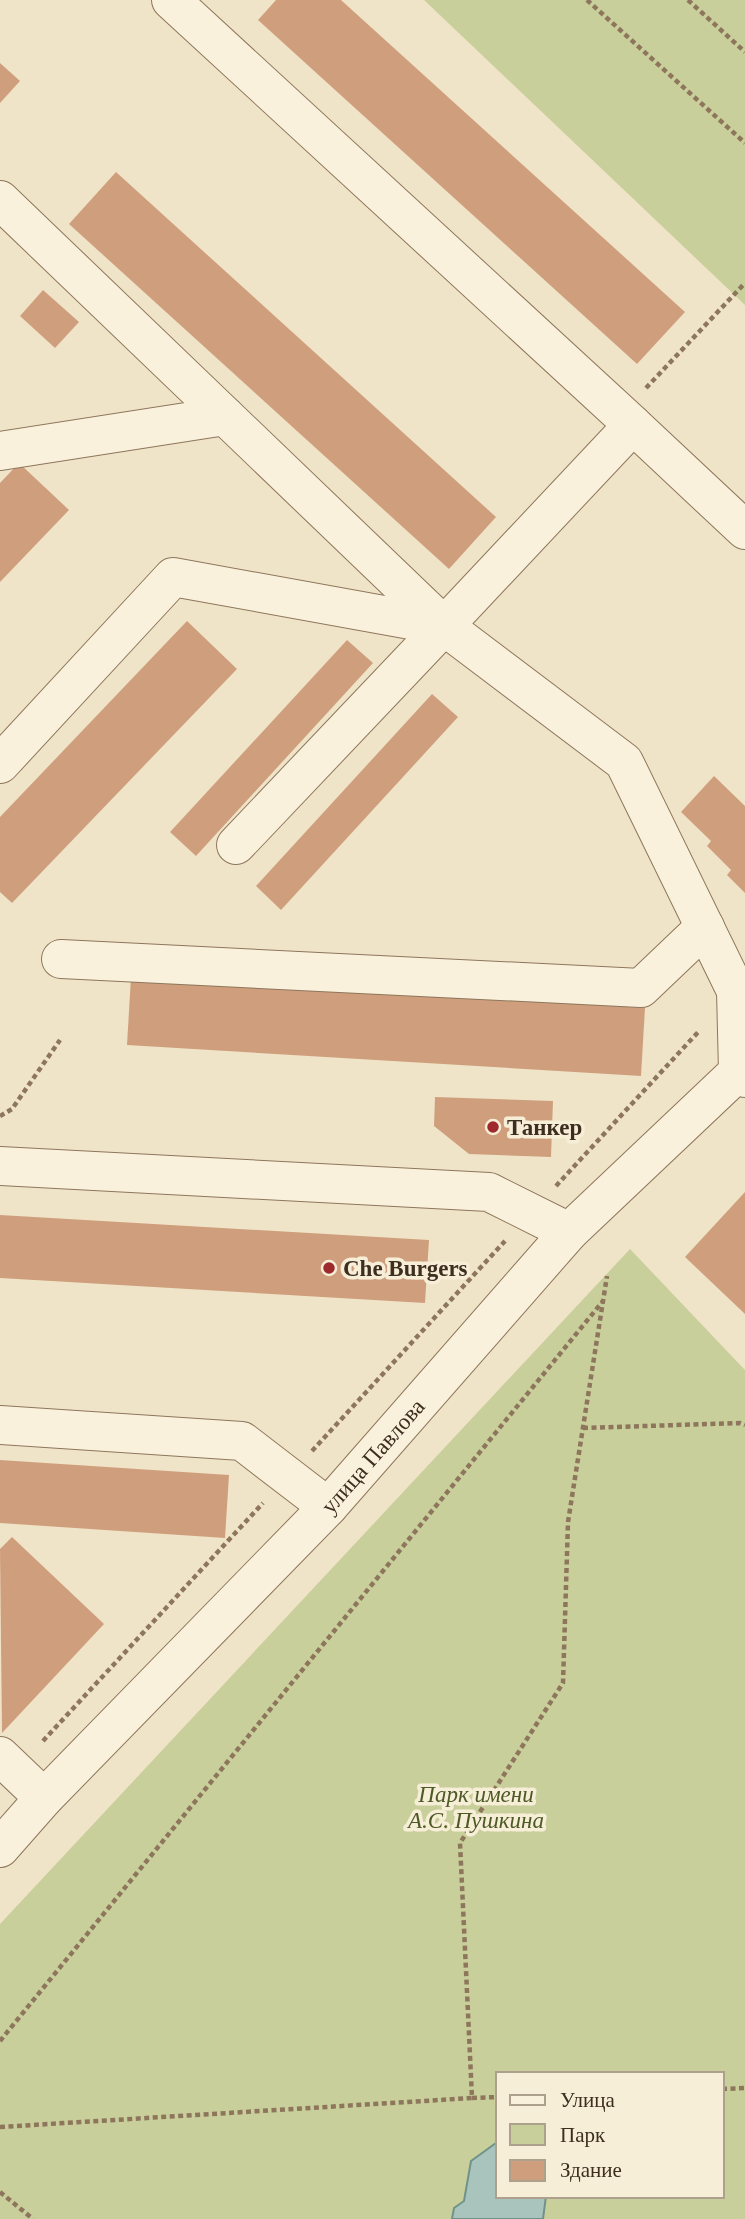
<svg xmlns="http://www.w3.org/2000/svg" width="745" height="2219" font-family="'Times New Roman',serif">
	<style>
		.green { fill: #c9cf9b; fill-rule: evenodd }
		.water { fill: #a9c4bc; stroke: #6f938a; stroke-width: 2 }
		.building { fill: #cf9f7d }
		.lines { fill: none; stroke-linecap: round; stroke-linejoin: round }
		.minor-casing { stroke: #8d765c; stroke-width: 40 }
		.path { stroke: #8d765c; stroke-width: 4.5; stroke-dasharray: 5 3.5; stroke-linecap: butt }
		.minor { stroke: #faf1dc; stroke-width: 38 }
		.poi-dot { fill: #9e2a2b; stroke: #f7eed8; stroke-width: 2.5 }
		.labels { text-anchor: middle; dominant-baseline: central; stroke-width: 7; stroke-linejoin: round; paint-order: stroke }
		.poi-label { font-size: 23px; font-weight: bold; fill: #3d2e20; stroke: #f7eed8; text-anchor: start }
		.street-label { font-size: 23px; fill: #3d2e20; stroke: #f7eed8 }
		.park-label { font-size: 23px; font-style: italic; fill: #4d5a26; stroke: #f7eed8 }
	</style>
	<rect width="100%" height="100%" fill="#f0e4c8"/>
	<!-- green -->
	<g class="green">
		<path d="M424,0H745V305Z"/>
		<path d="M630,1249L745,1370V2219H0V1924ZM498,2074H722V2196H498Z"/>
	</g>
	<!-- water -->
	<path class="water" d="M496,2143H498V2196H546L543,2219H452L454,2208L464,2201L471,2161Z"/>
	<!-- building -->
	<g class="building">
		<path d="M276,0H341L685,312L637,364L258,20Z"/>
		<path d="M0,63L20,81L0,103Z"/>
		<path d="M116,172L496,517L449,569L69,224Z"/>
		<path d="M43,290L79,322L55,348L20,316Z"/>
		<path d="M19,463L69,510L0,582V483Z"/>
		<path d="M187,621L237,669L12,903L0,892V817Z"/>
		<path d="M347,640L373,663L196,856L170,832Z"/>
		<path d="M432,694L458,717L281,910L256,886Z"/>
		<path d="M714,776L745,806V893L727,875L731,870L707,846L711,841L681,812Z"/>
		<path d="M131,977L645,1008L641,1076L127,1045Z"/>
		<path d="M435,1097L553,1101L551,1157L469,1154L434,1126Z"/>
		<path d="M745,1192V1314L685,1257Z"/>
		<path d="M0,1215L429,1240L425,1303L0,1278Z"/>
		<path d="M0,1460L229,1475L225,1538L0,1523Z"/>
		<path d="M12,1537L104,1624L2,1733L0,1549Z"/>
	</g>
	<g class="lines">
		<defs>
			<g id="minor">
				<path d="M0,200L444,626L624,762L736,991L738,1072L745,1078"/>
				<path d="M633,425L745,530"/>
				<path d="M0,451L225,416"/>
				<path d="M0,764L173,577L444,626L633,425L171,0"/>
				<path d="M236,845L444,626"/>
				<path d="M61,959L641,988L705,927"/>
				<path d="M0,1166L489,1192L569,1232"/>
				<path d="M0,1425L242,1441L328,1507"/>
				<path d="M0,1756L44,1798"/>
				<path id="s1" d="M0,1848L44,1798L328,1507L569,1232L738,1072L745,1068"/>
			</g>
		</defs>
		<!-- minor casing -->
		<use href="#minor" class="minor-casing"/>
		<!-- path -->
		<g class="path">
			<path d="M587,0L745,143"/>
			<path d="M688,0L745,52"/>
			<path d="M646,388L745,283"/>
			<path d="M0,1116L12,1109L60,1040"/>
			<path d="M556,1186L700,1030"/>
			<path d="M583,1428L740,1423L745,1425"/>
			<path d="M312,1451L505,1241"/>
			<path d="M43,1741L263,1503"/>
			<path d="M0,2041L603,1301"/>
			<path d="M722,2089L745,2088"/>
			<path d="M472,2098L498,2097"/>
			<path d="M0,2127L472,2098L460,1843L563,1683L568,1522L607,1276"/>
			<path d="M0,2192L33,2219"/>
		</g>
		<!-- minor -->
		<use href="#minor" class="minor"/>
	</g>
	<!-- markers -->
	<g class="poi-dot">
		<circle cx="493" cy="1127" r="7"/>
		<circle cx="329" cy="1268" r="7"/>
	</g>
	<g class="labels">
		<!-- poi labels -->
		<g class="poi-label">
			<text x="507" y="1127">Танкер</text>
			<text x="343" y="1268">Che Burgers</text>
		</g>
		<!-- street labels -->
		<g class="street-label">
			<text stroke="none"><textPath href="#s1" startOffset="541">улица Павлова</textPath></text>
		</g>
		<!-- park labels -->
		<g class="park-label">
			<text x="476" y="1794">Парк имени<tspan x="476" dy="26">А.С. Пушкина</tspan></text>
		</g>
	</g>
	<!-- legend -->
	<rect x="496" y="2072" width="228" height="126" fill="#f7eed8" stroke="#ada18e" stroke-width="2"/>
	<rect x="510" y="2095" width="35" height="10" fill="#faf1dc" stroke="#ada18e" stroke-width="2"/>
	<text x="560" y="2107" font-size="21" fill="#3d2e20">Улица</text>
	<rect x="510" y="2124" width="35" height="21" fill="#c9cf9b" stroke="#ada18e" stroke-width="2"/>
	<text x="560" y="2142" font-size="21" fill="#3d2e20">Парк</text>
	<rect x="510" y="2160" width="35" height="21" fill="#cf9f7d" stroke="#ada18e" stroke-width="2"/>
	<text x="560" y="2177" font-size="21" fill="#3d2e20">Здание</text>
</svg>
